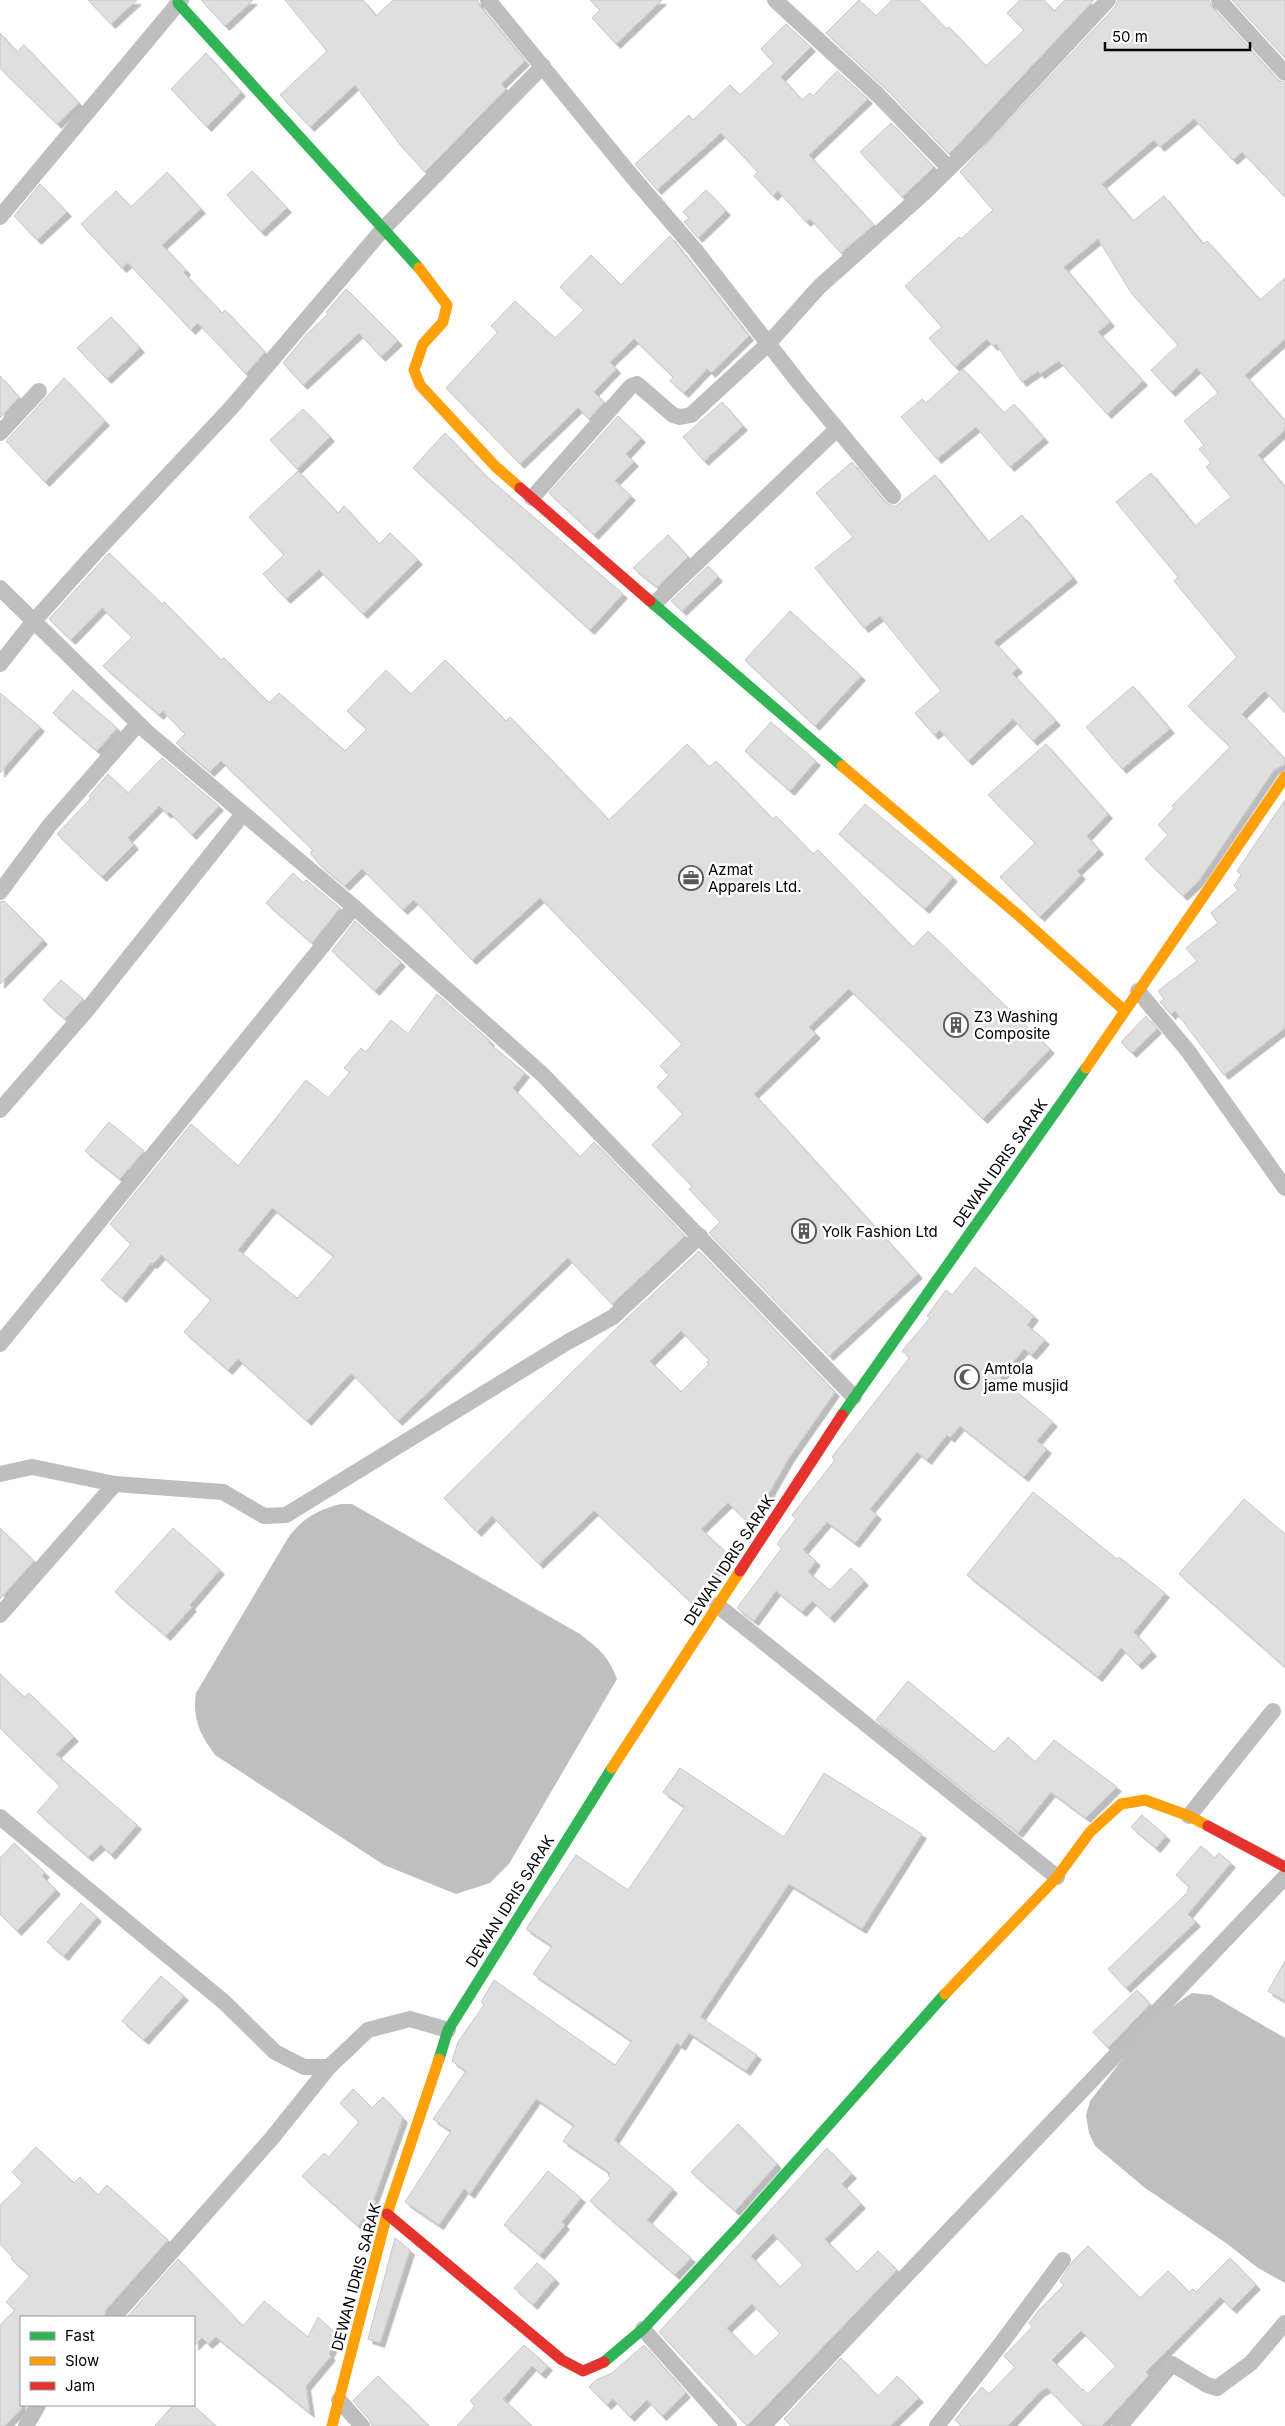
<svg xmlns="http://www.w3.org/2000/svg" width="1285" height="2426" font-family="Inter,sans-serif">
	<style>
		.water { fill: #bfbfbf }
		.building { fill: #dfdfdf; stroke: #c7c7c7; fill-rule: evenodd; filter: url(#shadow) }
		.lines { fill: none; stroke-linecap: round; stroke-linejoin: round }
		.street { stroke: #bebebe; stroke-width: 16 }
		.fast { stroke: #30b455; stroke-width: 11 }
		.slow { stroke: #ff9f0a; stroke-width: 11 }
		.jam { stroke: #e5322d; stroke-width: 11 }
		.labels { text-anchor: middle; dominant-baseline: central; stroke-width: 5; stroke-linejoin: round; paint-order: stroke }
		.poi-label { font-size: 15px; fill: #000; stroke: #fff; text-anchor: start }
		.street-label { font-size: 15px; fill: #000; stroke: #fff }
	</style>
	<defs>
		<filter id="shadow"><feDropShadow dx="4.5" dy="4.5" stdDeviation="0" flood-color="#0004"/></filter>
	</defs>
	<rect width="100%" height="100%" fill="#fff"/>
	<!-- water -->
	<g class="water">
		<path d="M341,1504H352L580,1634C599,1649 608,1655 617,1679L509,1864L490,1883L456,1894L384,1865L215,1755C200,1735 192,1718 196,1693L288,1538C301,1519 319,1509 341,1504Z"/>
		<path d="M1192,1993L1211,1995L1285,2038V2283L1258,2268L1226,2243L1145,2188L1095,2146L1089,2133L1086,2115L1090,2101C1121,2062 1149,2020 1192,1993Z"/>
	</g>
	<!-- building -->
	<g class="building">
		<path d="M88,0H137L111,24Z"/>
		<path d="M201,0H253L225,26Z"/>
		<path d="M285,0H363L376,16L393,0H478L480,6L525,61L501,84L506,89L425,172L401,146L355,85L310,127L280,95L327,51Z"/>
		<path d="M590,0H662L616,44L592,18L600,10Z"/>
		<path d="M859,0L876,16L892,0H919L946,29L949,27L986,66L1024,30L1007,13L1020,0H1044L1054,11L1065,0H1094L949,154L885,88L826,33Z"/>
		<path d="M1118,0H1209L1212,7L1278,80L1285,83V197L1242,152L1233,160L1194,119L1160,147L1154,140L1102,184L1133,221L1164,196L1203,244L1207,241L1260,300L1285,278V339L1245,375L1285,421V430L1258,455L1285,487V713L1265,691L1242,714L1285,759V764L1274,770L1198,882L1183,896L1145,859L1168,835L1158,825L1174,808L1172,806L1230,747L1188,706L1237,657L1174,581L1178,577L1116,502L1151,473L1195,526L1231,497L1206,467L1211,463L1199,449L1204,445L1184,421L1218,393L1197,368L1171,392L1151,370L1178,345L1132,294L1098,239L1064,267L1110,322L1098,332L1143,381L1107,414L1059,361L1040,374L1038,371L1022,382L996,344L993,346L987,339L955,367L929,338L942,327L905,286L959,237L961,239L993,210L960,172L1115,7Z"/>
		<path d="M1232,0H1285V58Z"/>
		<path d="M786,24L811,47L781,77L802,100L810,93L813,96L837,71L868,99L809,155L874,225L841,253L810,219L806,222L778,191L773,196L754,176L758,172L721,133L657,190L635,164L689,115L693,120L730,85L740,95L774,63L761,49Z"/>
		<path d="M0,33L17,52L24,45L79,103L57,124L0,68Z"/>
		<path d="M206,53L241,92L207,127L171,89Z"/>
		<path d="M891,123L934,167L902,197L860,152Z"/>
		<path d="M252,171L287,208L261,232L227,195Z"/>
		<path d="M167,172L201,209L162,245L186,270L184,273L222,313L225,310L265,352L246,374L198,323L191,330L128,263L122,268L81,224L116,191L131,207Z"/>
		<path d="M40,184L67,212L37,240L14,216Z"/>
		<path d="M706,190L726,211L698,238L684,222L689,218L683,212Z"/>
		<path d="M670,236L749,336L711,373L707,369L684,393L670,381L673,377L634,339L610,362L616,369L594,392L604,402L589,419L578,408L520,464L446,388L498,332L491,326L515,301L555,338L584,310L560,287L591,255L621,285Z"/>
		<path d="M346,289L398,341L381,357L359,333L303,385L283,363L307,334L328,314L326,312Z"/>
		<path d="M111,317L140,348L107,379L77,348Z"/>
		<path d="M963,369L1004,413L1014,404L1044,438L1010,467L976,427L937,459L901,417L922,399L926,403Z"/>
		<path d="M0,376L19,397L0,418Z"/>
		<path d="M64,378L105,421L45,482L6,441Z"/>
		<path d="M722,402L743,426L704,461L683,437Z"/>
		<path d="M303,409L330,437L297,469L270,440Z"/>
		<path d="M618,416L641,438L626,454L634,462L615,481L631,496L594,535L549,493Z"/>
		<path d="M445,433L486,476L623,594L590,630L413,468Z"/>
		<path d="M852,462L885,502L895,507L935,475L988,542L1022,515L1073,578L994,642L1018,668L1012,673L1056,721L1033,741L1013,719L968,761L940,730L934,735L915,713L941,691L880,616L864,628L815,568L853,537L816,493Z"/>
		<path d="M298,471L338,513L344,506L379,544L390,533L418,560L363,614L319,570L286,599L263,574L284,555L249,517Z"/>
		<path d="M668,535L688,557L657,587L633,568Z"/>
		<path d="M109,553L162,604L164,602L221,660L224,658L269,703L279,693L345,751L367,729L347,711L386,670L411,694L445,660L506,721L510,717L609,820L687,744L709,767L716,761L773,819L776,816L813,854L818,850L913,947L928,931L1050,1049L983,1119L849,989L809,1027L816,1034L754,1094L918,1274L829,1356L709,1233L720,1222L689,1189L692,1186L652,1145L683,1114L657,1087L669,1075L660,1066L682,1044L540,898L472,960L414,900L403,910L362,869L345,886L320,865L310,853L313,850L221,761L210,772L176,743L185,734L163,711L159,715L103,666L132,637L102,608L71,640L49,619Z"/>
		<path d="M708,566L718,577L682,611L671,601Z"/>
		<path d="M790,611L861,676L815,726L745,660Z"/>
		<path d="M1133,686L1170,729L1122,769L1086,727Z"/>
		<path d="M73,690L117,728L97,751L53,713Z"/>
		<path d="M0,693L40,727L0,773Z"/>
		<path d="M771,722L816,761L790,791L745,751Z"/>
		<path d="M1046,744L1108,814L1087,836L1099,850L1077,871L1081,875L1040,917L1000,877L1035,843L988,795Z"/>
		<path d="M162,758L219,806L192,835L169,812L167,814L159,806L128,838L134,845L102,877L57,834L91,798L89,796L108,774L128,793Z"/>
		<path d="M1285,800V1028L1224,1075L1175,1011L1171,1015L1160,1002L1164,999L1158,991L1197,961L1186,948L1218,923L1211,913L1238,890L1234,886L1241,875L1237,871Z"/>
		<path d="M865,804L953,877L925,909L839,834Z"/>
		<path d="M293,873L303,883L306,880L340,908L312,943L266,903Z"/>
		<path d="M4,901L43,940L0,984V902Z"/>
		<path d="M355,921L401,962L375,991L332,951Z"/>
		<path d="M61,980L83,999L65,1019L43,1000Z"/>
		<path d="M437,994L490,1041L489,1043L525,1073L513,1088L580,1157L594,1142L685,1236L612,1304L568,1258L398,1421L351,1373L307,1421L238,1359L228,1370L184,1332L211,1300L161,1255L153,1264L151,1263L122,1298L101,1280L131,1244L110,1224L191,1124L238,1166L306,1080L328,1098L350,1072L344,1068L361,1048L366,1052L391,1020L408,1034ZM272,1208L334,1256L297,1298L238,1250Z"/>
		<path d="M1146,1016L1157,1029L1132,1053L1121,1042Z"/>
		<path d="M109,1122L144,1151L120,1179L85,1151Z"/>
		<path d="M699,1251L835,1392L789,1458L751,1525L728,1503L701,1529L728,1554L693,1604L594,1511L539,1564L492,1516L477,1532L444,1498L626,1319ZM681,1331L709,1360L707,1362L709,1364L681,1392L650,1361Z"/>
		<path d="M975,1267L1034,1316L1027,1325L1045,1340L1032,1355L1024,1349L1000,1378L1053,1422L1037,1441L1047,1449L1024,1477L960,1426L950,1438L947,1435L927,1460L917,1452L870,1509L877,1515L855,1543L827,1522L803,1550L816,1561L808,1572L830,1590L851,1568L864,1581L830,1618L812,1601L802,1612L776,1591L754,1621L737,1608L782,1548L777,1544L796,1519L792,1515L835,1460L832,1457L910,1357L902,1351L930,1318L927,1316L946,1290L952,1295Z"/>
		<path d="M1033,1492L1117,1559L1119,1557L1165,1593L1134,1632L1152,1652L1138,1665L1121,1648L1098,1677L967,1575Z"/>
		<path d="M1244,1499L1285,1534V1667L1179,1574Z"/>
		<path d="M0,1528L34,1561L0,1599Z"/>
		<path d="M173,1528L220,1570L190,1605L192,1607L166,1636L115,1592Z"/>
		<path d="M0,1674L24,1697L29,1693L74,1737L56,1754L137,1825L111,1855L101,1845L88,1857L37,1812L60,1786L0,1728Z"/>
		<path d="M908,1681L994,1752L1008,1737L1035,1762L1054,1740L1117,1787L1086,1818L1051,1792L1018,1833L876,1720Z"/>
		<path d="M680,1768L784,1837L824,1773L922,1834L862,1929L789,1884L700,2017L757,2055L746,2071L689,2033L681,2046L677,2043L614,2140L673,2189L647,2220L691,2258L675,2275L590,2201L611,2178L608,2175L610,2173L563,2141L574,2125L536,2099L470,2194L464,2189L439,2225L405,2202L451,2131L433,2119L466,2071L452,2061L458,2042L484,2005L481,2002L494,1980L615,2065L632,2041L533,1974L552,1946L526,1929L576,1855L628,1890L685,1807L663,1792Z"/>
		<path d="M1142,1815L1166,1836L1156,1848L1131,1827Z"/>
		<path d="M14,1843L45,1873L42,1876L56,1890L17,1931L0,1914V1858Z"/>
		<path d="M1201,1846L1215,1858L1219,1853L1231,1863L1188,1914L1196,1922L1126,1988L1108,1969L1188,1892L1187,1891L1190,1887L1176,1875Z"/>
		<path d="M81,1903L97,1917L64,1956L47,1942Z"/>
		<path d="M1285,1961V2001L1268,1991Z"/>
		<path d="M161,1976L184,1996L144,2040L122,2021Z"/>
		<path d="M1137,1990L1150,2004L1108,2048L1093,2032Z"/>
		<path d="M353,2089L372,2108L383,2097L403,2118L374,2199L376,2201L358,2226L302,2176L324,2153L329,2157L359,2122L340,2103Z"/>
		<path d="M738,2124L777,2164L735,2211L691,2172Z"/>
		<path d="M36,2147L74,2183L80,2177L98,2195L107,2185L168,2240L106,2310L104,2317L21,2316V2409L5,2426H0V2325L15,2310L6,2302L30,2276L11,2259L13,2257L0,2244V2205L23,2183L12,2172Z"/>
		<path d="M827,2148L852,2174L842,2184L861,2204L825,2239L857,2272L878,2251L897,2270L747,2426L659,2332ZM773,2234L803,2265L780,2287L751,2256ZM752,2304L780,2333L755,2357L727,2328Z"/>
		<path d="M548,2171L581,2198L562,2222L565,2225L540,2255L504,2225Z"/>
		<path d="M395,2238L410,2250L380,2343L368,2339Z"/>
		<path d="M1088,2246L1140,2298L1168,2271L1189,2292L1193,2289L1196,2292L1230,2258L1256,2285L1232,2309L1220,2297L1146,2372L1149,2375L1102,2426H1084L1047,2388L1040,2392L1008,2426H961L955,2420L972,2398L982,2387L989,2394L1015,2367L1004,2356L1032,2327L1029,2323L1038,2311L1064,2285L1060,2281L1073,2261ZM1081,2331L1116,2366L1088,2394L1083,2389L1082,2390L1052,2360Z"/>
		<path d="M178,2259L243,2326L264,2301L308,2337L318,2317L338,2336L329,2354L331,2356L306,2386L310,2413L216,2337L208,2344L202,2338L194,2346V2317H127Z"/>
		<path d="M537,2263L555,2279L533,2305L514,2288Z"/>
		<path d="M524,2345L548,2366L541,2374L532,2366L503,2399L532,2426H457L475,2406L470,2401Z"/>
		<path d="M644,2345L686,2393L662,2416L647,2400L630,2417L613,2399L607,2405L589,2387L596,2380L612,2373Z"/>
		<path d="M841,2358L878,2396L897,2376L919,2398L890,2426H791L784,2419Z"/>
		<path d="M378,2376L429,2426H372L369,2419L353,2401Z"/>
		<path d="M173,2405H193L216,2426H155Z"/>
	</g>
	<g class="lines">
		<!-- street -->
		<g class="street">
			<path d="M488,0L630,174L696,251L799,383L893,496"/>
			<path d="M775,0L878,95L949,168"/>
			<path d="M1219,0L1285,73"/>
			<path d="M0,217L181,0"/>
			<path d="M0,433L39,391"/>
			<path d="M532,498L631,386L637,384L673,415L680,417L691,415L768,344L819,287L925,192L982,136L1108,0"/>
			<path d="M0,588L147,732L354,907L542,1074L854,1397"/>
			<path d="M655,603L837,429"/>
			<path d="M0,664L33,622L95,553L231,408L384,228L543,66"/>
			<path d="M0,892L49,826L138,724"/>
			<path d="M1138,991L1188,1051L1285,1188"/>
			<path d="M0,1110L87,1010L243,814"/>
			<path d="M0,1344L354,907"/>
			<path d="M0,1474L32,1467L115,1484L223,1492L264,1516L286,1515L566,1343L613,1317L700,1236"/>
			<path d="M717,1605L1057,1877"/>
			<path d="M0,1615L115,1484"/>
			<path d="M1189,1816L1273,1711"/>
			<path d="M0,1817L224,2002L275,2052L304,2067H329"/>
			<path d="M114,2317L272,2138L329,2067L368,2030L410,2019L448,2030"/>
			<path d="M643,2329L729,2426"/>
			<path d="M339,2400L362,2426"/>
			<path d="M26,2426L38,2405"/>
			<path d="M763,2426L1285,1877"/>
			<path d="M937,2426L1000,2345L1063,2260"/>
			<path d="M1120,2426L1172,2364L1207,2385L1217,2388L1251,2363L1285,2323"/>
		</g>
		<!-- fast -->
		<g class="fast">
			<path d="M178,3L419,268"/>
			<path d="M650,601L842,766"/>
			<path d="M842,1415L1086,1068"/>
			<path d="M439,2059L448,2030L612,1768"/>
			<path d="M604,2362L643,2329L741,2224L945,1994"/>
		</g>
		<!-- slow -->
		<g class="slow">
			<path d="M419,268L447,305L443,322L423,344L414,370L420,385L495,466L520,488"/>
			<path d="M842,766L1017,914L1125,1011"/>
			<path d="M1086,1068L1285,777"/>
			<path d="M612,1768L740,1571"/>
			<path d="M945,1994L1057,1877L1090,1832L1121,1804L1145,1800L1189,1816L1208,1826"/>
			<path d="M332,2426L387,2214L439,2059"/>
		</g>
		<!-- jam -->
		<g class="jam">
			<path d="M520,488L650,601"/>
			<path d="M740,1571L842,1415"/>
			<path d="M1208,1826L1285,1867"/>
			<path d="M387,2214L562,2360L583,2371L604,2362"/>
		</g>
	</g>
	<!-- icons -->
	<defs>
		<symbol id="office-ring" viewBox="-11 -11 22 22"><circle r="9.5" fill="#fff" stroke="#595959" stroke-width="1.5"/><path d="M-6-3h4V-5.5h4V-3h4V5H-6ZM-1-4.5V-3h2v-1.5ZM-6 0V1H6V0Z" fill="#595959"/></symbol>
		<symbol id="building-ring" viewBox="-11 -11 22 22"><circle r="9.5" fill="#fff" stroke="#595959" stroke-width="1.5"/><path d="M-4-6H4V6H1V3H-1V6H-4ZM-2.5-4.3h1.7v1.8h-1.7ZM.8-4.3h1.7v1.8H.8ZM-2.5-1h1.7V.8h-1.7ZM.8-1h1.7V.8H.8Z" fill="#595959"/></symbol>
		<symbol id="mosque-ring" viewBox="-11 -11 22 22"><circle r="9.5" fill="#fff" stroke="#595959" stroke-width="1.5"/><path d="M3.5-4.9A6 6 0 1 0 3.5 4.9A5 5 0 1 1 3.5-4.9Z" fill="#595959"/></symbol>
	</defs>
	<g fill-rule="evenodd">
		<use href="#office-ring" x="677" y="864" width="28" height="28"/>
		<use href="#building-ring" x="942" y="1011" width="28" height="28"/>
		<use href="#building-ring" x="790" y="1217" width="28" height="28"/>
		<use href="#mosque-ring" x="953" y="1363" width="28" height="28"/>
	</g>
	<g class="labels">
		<!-- poi labels -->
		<g class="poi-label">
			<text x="708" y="869">Azmat<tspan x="708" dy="17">Apparels Ltd.</tspan></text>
			<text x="974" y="1016">Z3 Washing<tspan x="974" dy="17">Composite</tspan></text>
			<text x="822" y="1231">Yolk Fashion Ltd</text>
			<text x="984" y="1368">Amtola<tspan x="984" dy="17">jame musjid</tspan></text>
		</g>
		<!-- street labels -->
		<g class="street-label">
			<text transform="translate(1000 1163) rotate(-55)">DEWAN IDRIS SARAK</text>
			<text transform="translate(729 1560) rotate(-57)">DEWAN IDRIS SARAK</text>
			<text transform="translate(510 1901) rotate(-58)">DEWAN IDRIS SARAK</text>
			<text transform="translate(356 2277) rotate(-75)">DEWAN IDRIS SARAK</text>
		</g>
	</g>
	<!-- legend -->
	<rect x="20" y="2316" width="175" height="90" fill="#ffffff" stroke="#999999"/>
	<rect x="30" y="2332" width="25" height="8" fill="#30b455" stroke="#999999"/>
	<text x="65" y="2341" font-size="15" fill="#000000">Fast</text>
	<rect x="30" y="2357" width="25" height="8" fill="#ff9f0a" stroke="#999999"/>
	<text x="65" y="2366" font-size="15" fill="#000000">Slow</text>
	<rect x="30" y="2382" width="25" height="8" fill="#e5322d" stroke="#999999"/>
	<text x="65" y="2391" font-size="15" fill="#000000">Jam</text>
	<!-- scale -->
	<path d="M1105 42v8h145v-8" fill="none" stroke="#000000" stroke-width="2.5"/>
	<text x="1112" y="42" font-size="15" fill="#000000" stroke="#ffffff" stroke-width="4" paint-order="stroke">50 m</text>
</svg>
